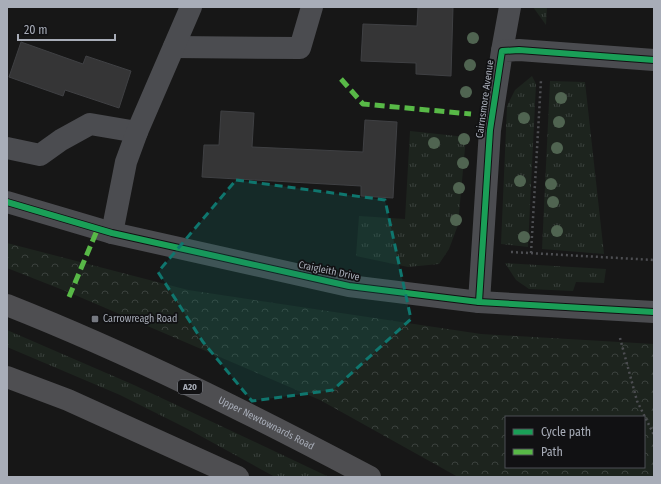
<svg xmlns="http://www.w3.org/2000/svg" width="661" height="484" font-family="'Fira Sans Condensed',sans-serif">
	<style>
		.grass { fill: url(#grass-tufts) }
		.forest { fill: url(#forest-crowns); fill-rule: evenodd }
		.building { fill: #353536; stroke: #3f4043 }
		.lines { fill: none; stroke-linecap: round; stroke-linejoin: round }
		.path { stroke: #4d4e52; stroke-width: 2.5; stroke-dasharray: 2 3; stroke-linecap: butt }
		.street { stroke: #4b4c50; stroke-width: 22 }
		.highway { stroke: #4e4e51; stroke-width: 22 }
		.quiet { stroke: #58b947; stroke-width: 5; stroke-dasharray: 10 5; stroke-linecap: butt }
		.cycleway-casing { stroke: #111113; stroke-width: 8 }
		.cycleway { stroke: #1a9f57; stroke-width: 6 }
		.tree { fill: #506451 }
		.marked { fill: #0f766e; fill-opacity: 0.2; stroke: #0f766e; stroke-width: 3; stroke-dasharray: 8 5; stroke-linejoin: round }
		.poi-dot { fill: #757880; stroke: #111113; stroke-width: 1.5 }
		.labels { text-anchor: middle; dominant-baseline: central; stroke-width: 3.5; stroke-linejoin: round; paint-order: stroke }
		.shield { fill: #111113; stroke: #7b7e86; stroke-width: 1 }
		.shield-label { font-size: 9px; font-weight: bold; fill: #a8adb8 }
		.street-label { font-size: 10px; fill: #a8adb8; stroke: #111113 }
		.poi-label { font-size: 10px; fill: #a8adb8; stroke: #111113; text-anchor: start }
	</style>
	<defs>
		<pattern id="grass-tufts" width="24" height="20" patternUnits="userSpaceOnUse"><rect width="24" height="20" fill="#1d241e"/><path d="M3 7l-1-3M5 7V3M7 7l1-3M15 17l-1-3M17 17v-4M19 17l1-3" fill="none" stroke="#3b413d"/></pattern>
		<pattern id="forest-crowns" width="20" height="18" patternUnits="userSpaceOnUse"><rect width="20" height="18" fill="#1d241e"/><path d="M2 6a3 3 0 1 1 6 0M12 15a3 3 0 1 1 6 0" fill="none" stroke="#3b413d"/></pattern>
	</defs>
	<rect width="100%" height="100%" fill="#171717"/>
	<!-- grass -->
	<g class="grass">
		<path d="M533,7H547L546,25Z"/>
		<path d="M532,76L536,84L528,247L501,244L507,106L515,90Z"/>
		<path d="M550,81L585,82L604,254L542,249Z"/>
		<path d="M410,131L466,137L458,225L449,249L439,264L408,267L356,256L359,216L405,219Z"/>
		<path d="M505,263L606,269L604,283L576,282L573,291L529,289L516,280Z"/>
		<path d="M7,330L134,385L329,477H275L188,429L120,395L7,347Z"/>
	</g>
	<!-- forest -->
	<path class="forest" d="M7,243L188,290L481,334L654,344V477H458L320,400L68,292L7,268ZM506,417H644V467H506Z"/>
	<!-- building -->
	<g class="building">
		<path d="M418,7H453L451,76L416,74V63L361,61L363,24L417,26Z"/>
		<path d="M21,42L83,64L86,56L131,71L119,108L65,90L63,96L9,77Z"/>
		<path d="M221,111L254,113L252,147L363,152L365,120L397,122L393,198L361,196V186L202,177L204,145H219Z"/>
	</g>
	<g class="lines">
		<!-- path -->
		<g class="path">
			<path d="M511,252L654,260"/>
			<path d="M531,253L541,80"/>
			<path d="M620,338L637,401L654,435"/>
		</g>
		<!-- street -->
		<g class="street">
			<path d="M174,47L300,48L312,7"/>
			<path d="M502,51L510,7"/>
			<path d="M7,148L40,155L61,140L90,124L137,132"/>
			<path d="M7,202L112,233L349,286L479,302L654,312"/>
			<path d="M112,233L126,162L137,132L191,7"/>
			<path d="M479,302L490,130L502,51L519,50L654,60"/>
		</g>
		<!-- highway -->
		<g class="highway">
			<path id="s1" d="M7,305C131,354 251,414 370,477"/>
			<path d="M7,377L68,400L238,477"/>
		</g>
		<!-- quiet -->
		<g class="quiet">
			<path d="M341,79L363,104L471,114"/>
			<path d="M69,297L98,228"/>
		</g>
		<defs>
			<g id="cycleway">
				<path d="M7,202L112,233L349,286L479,302L654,312"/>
				<path d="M479,302L490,130L502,51L519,50L654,60"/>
			</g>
		</defs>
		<!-- cycleway casing -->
		<use href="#cycleway" class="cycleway-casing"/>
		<!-- cycleway -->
		<use href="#cycleway" class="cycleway"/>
	</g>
	<!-- trees -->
	<g class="tree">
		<circle cx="473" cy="38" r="6"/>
		<circle cx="470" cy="65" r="6"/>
		<circle cx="466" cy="92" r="6"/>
		<circle cx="561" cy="98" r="6"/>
		<circle cx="524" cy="118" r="6"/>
		<circle cx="559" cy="122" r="6"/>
		<circle cx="464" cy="139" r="6"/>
		<circle cx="434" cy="143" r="6"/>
		<circle cx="557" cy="148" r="6"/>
		<circle cx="463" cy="163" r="6"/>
		<circle cx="520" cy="181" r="6"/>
		<circle cx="551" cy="184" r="6"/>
		<circle cx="459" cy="188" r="6"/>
		<circle cx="553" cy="202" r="6"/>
		<circle cx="456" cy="220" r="6"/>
		<circle cx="557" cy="231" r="6"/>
		<circle cx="524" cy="237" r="6"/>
	</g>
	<!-- marked area -->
	<path class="marked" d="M236,180L385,200L411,319L333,390L252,401L203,342L158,272Z"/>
	<!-- markers -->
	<rect class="poi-dot" x="91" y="315" width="8" height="8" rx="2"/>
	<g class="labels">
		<!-- shield labels -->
		<rect class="shield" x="178" y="380" width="24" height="14" rx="3"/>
		<g class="shield-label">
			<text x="190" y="387">A20</text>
		</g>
		<!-- street labels -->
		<g class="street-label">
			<text transform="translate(485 99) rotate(-82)">Cairnsmore Avenue</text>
			<text transform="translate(329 271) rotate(12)">Craigleith Drive</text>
			<text stroke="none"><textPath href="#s1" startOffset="285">Upper Newtownards Road</textPath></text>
		</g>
		<!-- poi labels -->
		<g class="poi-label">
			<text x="103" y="319">Carrowreagh Road</text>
		</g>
	</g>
	<!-- border -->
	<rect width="661" height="484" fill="none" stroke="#a8adb8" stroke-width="16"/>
	<!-- legend -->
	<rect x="505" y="416" width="140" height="52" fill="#111113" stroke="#4d4f55"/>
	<rect x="513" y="429" width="20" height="6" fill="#1a9f57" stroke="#4d4f55"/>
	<text x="541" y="436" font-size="12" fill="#a8adb8">Cycle path</text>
	<rect x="513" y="449" width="20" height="6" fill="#58b947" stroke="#4d4f55"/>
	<text x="541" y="456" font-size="12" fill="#a8adb8">Path</text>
	<!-- scale -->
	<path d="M18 34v6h97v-6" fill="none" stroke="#a8adb8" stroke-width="2"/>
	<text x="24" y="34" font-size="12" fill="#a8adb8" stroke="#111113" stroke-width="3" paint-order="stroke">20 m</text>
</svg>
